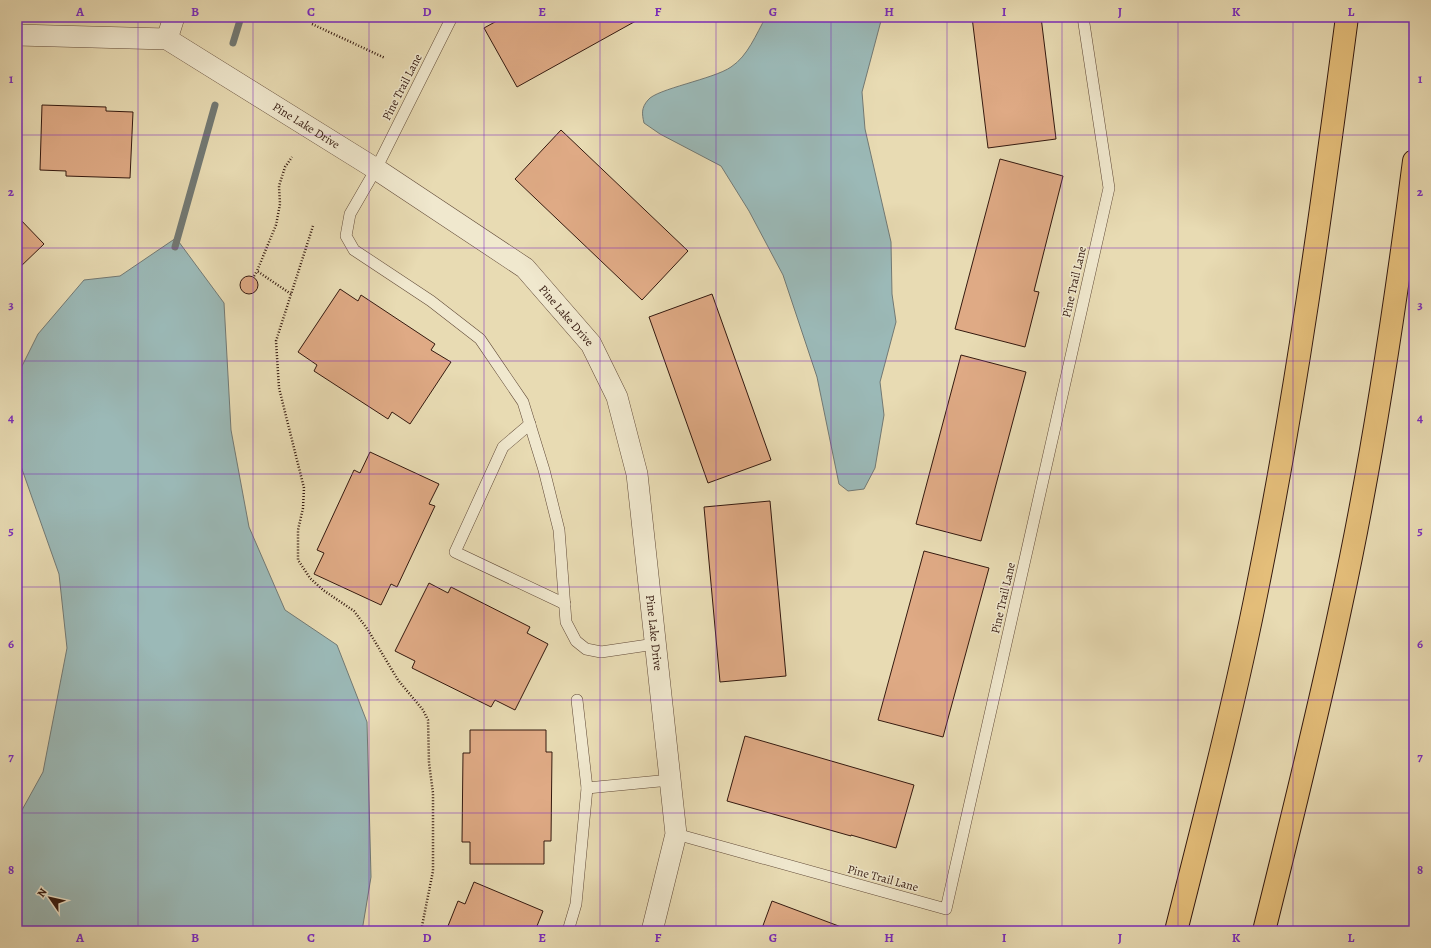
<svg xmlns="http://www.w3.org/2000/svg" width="1431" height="948" font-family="Alegreya,serif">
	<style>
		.water { fill: #9bb9b7; stroke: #727974 }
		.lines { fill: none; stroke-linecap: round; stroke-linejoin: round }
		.stream { stroke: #727974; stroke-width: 7 }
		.building { fill: #dfaa85; stroke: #34190f }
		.service-casing { stroke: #614a38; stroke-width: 12 }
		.minor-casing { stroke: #614a38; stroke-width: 22 }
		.motorway-casing { stroke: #34190f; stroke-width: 24 }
		.path { stroke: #34190f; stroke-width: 2.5; stroke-dasharray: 1 2; stroke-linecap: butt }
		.service { stroke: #f0e8ce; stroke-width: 11 }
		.minor { stroke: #f0e8ce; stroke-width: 21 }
		.motorway { stroke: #e4be7a; stroke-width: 22 }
		.grid { fill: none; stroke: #7b2cbf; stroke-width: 1; stroke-opacity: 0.55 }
		.labels { text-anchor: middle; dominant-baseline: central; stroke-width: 3; stroke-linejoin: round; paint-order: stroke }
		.street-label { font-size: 12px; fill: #34190f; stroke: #f0e8ce }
		.neatline { fill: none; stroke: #7b2cbf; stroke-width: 1.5 }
		.grid-label { font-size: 13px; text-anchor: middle; font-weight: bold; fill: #7b2cbf }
	</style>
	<rect width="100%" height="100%" fill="#e8dbb3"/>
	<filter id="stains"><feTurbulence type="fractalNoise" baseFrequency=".005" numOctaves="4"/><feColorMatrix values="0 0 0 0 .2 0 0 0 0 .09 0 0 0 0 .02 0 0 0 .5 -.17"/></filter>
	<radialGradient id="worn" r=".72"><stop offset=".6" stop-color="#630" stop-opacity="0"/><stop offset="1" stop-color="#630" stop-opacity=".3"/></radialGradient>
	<!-- water -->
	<g class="water">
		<path d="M766,17H882L862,92L865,129L891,242L892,294L896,322L880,382L884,415L875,468L864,489L848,491L839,484L817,377L783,275L749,211L721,166L660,134L644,123C642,114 641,108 648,100C656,89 714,79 731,67C748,56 756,34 766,17Z"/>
		<path d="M176,238L224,303L231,430L249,527L285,610L337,645L367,722L371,877L362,931H17V819L43,772L67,648L59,574L17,455V376L38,334L84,280L120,276Z"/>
	</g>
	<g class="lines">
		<!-- stream -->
		<g class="stream">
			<path d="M233,43L241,17"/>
			<path d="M175,247L215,105"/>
		</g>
	</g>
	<!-- building -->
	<g class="building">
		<path d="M504,17H643L517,87L484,28Z"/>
		<path d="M972,17H1041L1056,139L988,148Z"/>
		<path d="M42,105L106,107V111L133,112L130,178L66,176V171L40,170Z"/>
		<path d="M561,130L688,251L642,300L515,179Z"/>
		<path d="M1000,159L1063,176L1034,291L1039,292L1025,347L955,329Z"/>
		<path d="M17,216L44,244L17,270Z"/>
		<circle cx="249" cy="285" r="9"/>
		<path d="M340,289L358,301L361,295L435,344L431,350L451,362L410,424L392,412L388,419L314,371L317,365L298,352Z"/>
		<path d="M712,294L771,460L708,483L649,317Z"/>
		<path d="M961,355L1026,372L981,541L916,524Z"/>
		<path d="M370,452L439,484L429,504L435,506L397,587L391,584L381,605L314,574L324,553L317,550L354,470L360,473Z"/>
		<path d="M770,501L786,676L720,682L704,507Z"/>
		<path d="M924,551L989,568L943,737L878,720Z"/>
		<path d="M429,583L448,593L451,587L530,627L527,633L548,644L515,710L495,700L491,707L412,668L415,661L395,651Z"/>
		<path d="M470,730H546V752H552L551,841H544V864H470V842H462L463,753H470Z"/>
		<path d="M745,736L914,785L896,848L851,835V836L727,801Z"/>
		<path d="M474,882L543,911L535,931H446L458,901L465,904Z"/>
		<path d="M772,901L852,931H761Z"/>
	</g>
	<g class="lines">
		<defs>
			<g id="service">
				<path d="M452,17L376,169L350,214L346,236L354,250L431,301L480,339L523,402L544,470L559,530L566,622L576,641L586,649L601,652L655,644"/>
				<path d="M530,424L503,447L455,552L565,604"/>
				<path d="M587,788L670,780"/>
				<path d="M676,834L946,909L1109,188L1083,17"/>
				<path d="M568,931L576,904L587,788L577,700"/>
			</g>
			<g id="minor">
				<path id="s1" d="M17,35L167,39L376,169L525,268L591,344L617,397L637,474L676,834L652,931"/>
				<path d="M167,39L174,17"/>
			</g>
			<g id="motorway">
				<path d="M1176,931C1205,816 1235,701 1258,585C1296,397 1322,207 1347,17"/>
				<path d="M1264,931C1291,823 1318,714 1341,605C1373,458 1395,309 1414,161"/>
			</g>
		</defs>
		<!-- service casing -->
		<use href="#service" class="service-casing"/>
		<!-- minor casing -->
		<use href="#minor" class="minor-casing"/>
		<!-- motorway casing -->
		<use href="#motorway" class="motorway-casing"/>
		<!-- path -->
		<g class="path">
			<path d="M312,24L385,58"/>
			<path d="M313,226L276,341L279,388L304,488L303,508L298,530V560L310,578L323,590L354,611L368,630L398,680L423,710L428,720L429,763L433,793V871L421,931"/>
			<path d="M254,276L257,271"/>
			<path d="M291,294L257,271L276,225L280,204L279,186L285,167L292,157"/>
		</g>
		<!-- service -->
		<use href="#service" class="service"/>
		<!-- minor -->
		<use href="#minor" class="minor"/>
		<!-- motorway -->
		<use href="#motorway" class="motorway"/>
	</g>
	<!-- grid -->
	<path class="grid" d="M138,17V931M253,17V931M369,17V931M484,17V931M600,17V931M716,17V931M831,17V931M947,17V931M1062,17V931M1178,17V931M1293,17V931M17,135H1414M17,248H1414M17,361H1414M17,474H1414M17,587H1414M17,700H1414M17,813H1414"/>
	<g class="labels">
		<!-- street labels -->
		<g class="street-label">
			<text transform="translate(402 87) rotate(-63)">Pine Trail Lane</text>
			<text stroke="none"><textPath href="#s1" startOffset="314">Pine Lake Drive</textPath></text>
			<text transform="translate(1074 282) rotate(-77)">Pine Trail Lane</text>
			<text stroke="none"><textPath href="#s1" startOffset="638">Pine Lake Drive</textPath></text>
			<text transform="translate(1003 598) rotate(-77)">Pine Trail Lane</text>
			<text stroke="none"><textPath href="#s1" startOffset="974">Pine Lake Drive</textPath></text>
			<text transform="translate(883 878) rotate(15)">Pine Trail Lane</text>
		</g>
	</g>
	<!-- margin -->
	<rect width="1431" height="948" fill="none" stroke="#e8dbb3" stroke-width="44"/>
	<!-- north arrow -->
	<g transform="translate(50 898) rotate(304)" stroke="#f0e8ce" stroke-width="3" paint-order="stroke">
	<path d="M0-3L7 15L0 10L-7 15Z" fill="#34190f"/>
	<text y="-6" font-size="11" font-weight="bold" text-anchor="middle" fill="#34190f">N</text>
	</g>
	<rect x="22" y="22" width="1387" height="904" class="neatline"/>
	<g class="grid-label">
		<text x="80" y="16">A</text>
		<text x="195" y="16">B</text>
		<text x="311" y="16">C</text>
		<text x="427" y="16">D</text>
		<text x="542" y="16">E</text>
		<text x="658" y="16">F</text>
		<text x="773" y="16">G</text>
		<text x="889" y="16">H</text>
		<text x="1004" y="16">I</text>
		<text x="1120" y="16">J</text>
		<text x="1236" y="16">K</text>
		<text x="1351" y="16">L</text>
		<text x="11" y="83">1</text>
		<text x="1420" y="83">1</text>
		<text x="11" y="196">2</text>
		<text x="1420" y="196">2</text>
		<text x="11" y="309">3</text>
		<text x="1420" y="309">3</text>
		<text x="11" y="422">4</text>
		<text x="1420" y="422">4</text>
		<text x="11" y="535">5</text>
		<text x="1420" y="535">5</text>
		<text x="11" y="648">6</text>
		<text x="1420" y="648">6</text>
		<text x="11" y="761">7</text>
		<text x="1420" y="761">7</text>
		<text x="11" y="874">8</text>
		<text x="1420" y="874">8</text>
		<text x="80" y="942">A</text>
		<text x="195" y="942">B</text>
		<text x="311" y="942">C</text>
		<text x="427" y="942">D</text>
		<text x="542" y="942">E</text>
		<text x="658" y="942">F</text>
		<text x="773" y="942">G</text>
		<text x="889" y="942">H</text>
		<text x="1004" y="942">I</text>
		<text x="1120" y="942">J</text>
		<text x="1236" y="942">K</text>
		<text x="1351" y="942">L</text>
	</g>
	<rect width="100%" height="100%" filter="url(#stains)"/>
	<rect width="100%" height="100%" fill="url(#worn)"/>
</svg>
